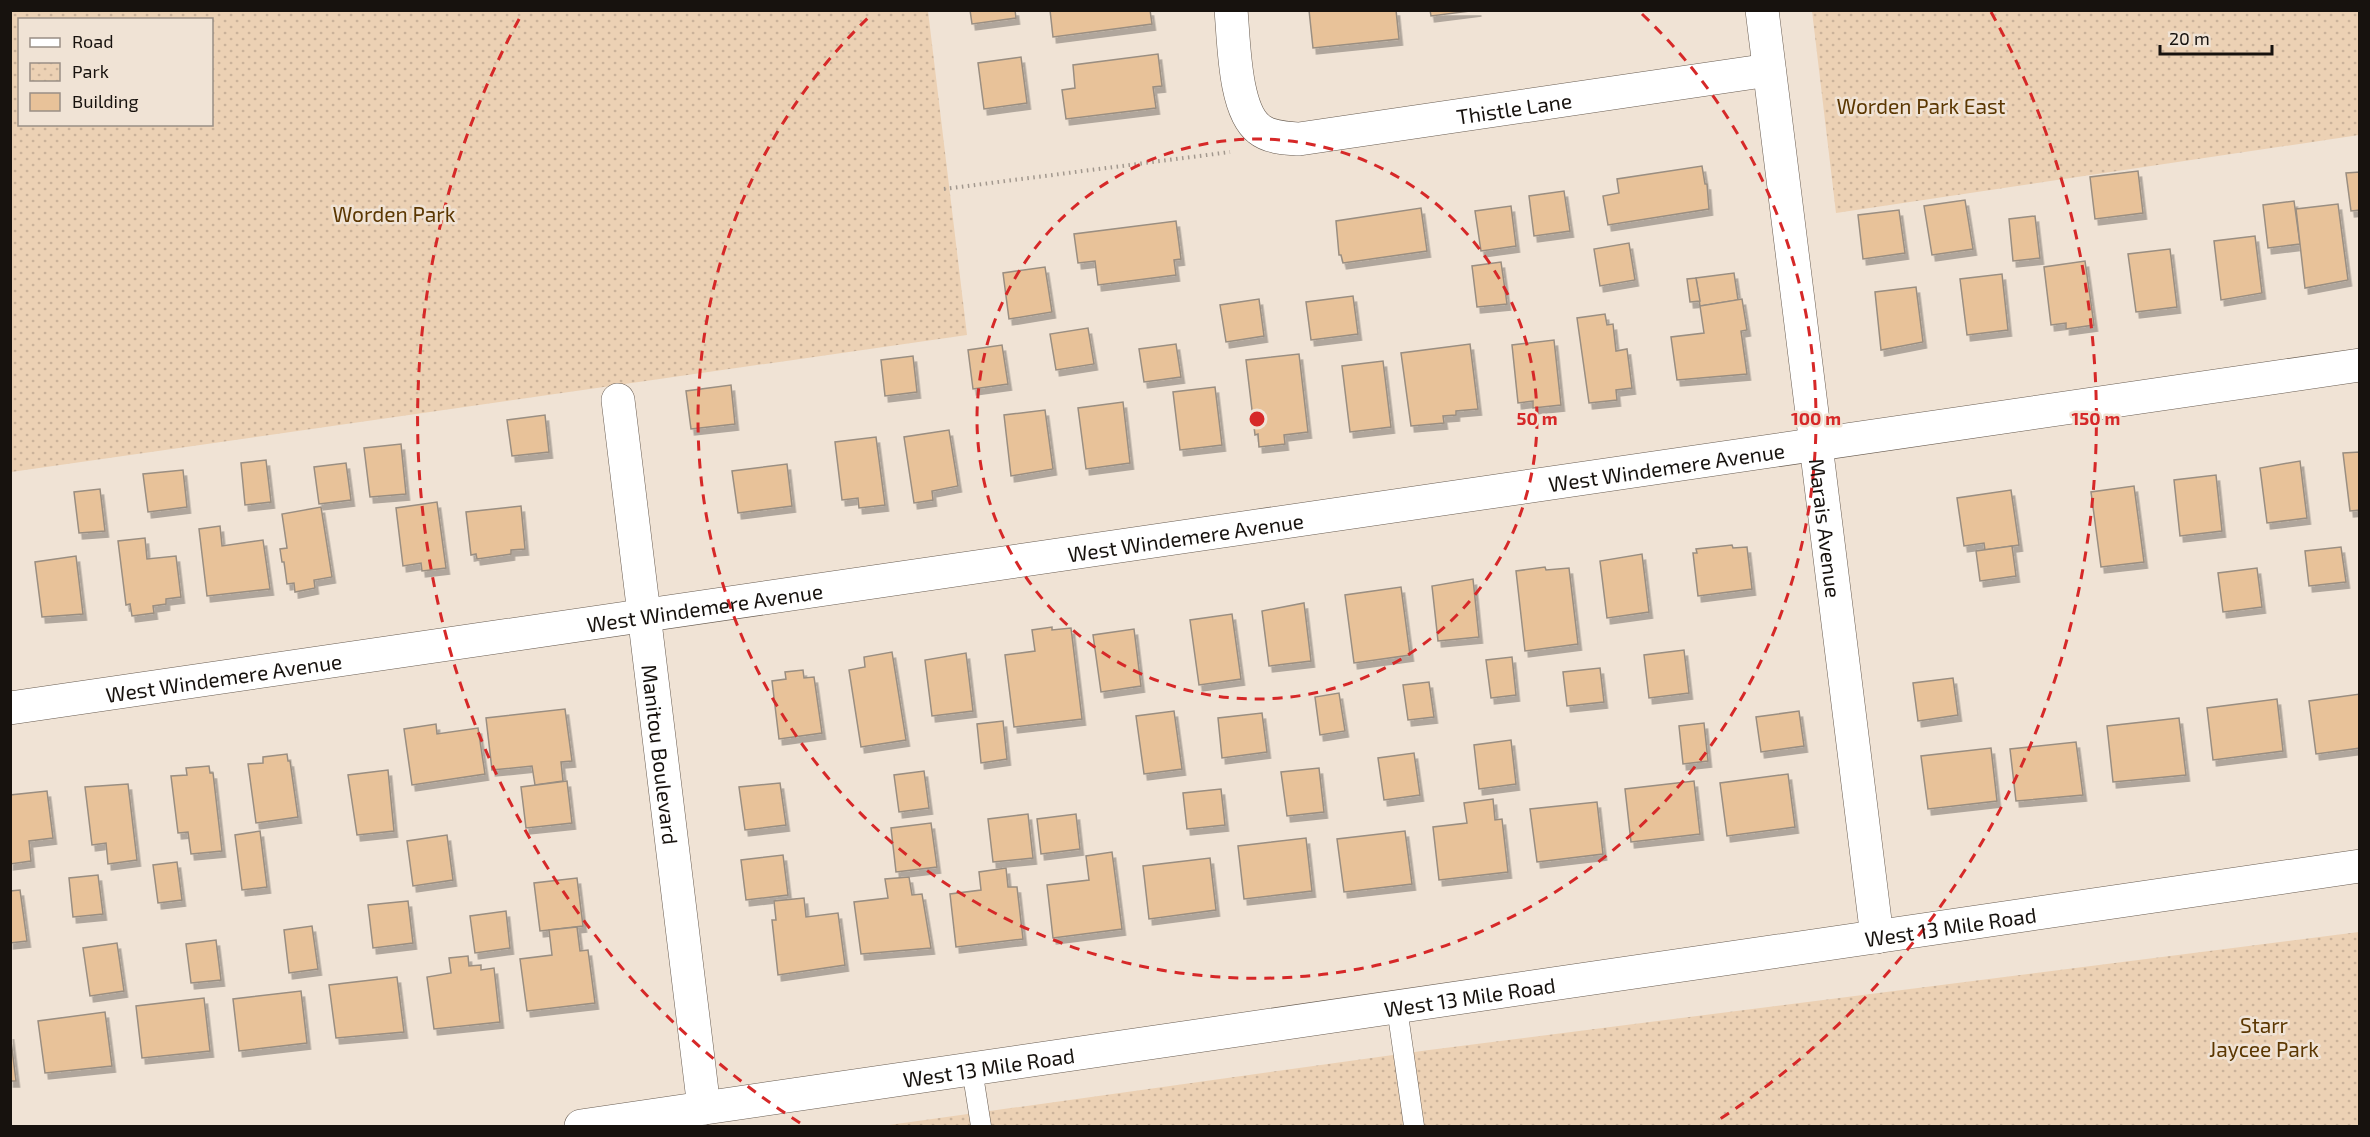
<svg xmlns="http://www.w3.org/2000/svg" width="2370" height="1137" font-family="'Exo 2',sans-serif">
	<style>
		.park { fill: url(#park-dots); fill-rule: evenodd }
		.building { fill: #e8c299; stroke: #9a8e81; stroke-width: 1.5; filter: url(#shadow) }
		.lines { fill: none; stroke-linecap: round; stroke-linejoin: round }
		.service-casing { stroke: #695d52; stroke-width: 21 }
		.minor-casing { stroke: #695d52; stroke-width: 34 }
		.secondary-casing { stroke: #695d52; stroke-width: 34 }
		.path { stroke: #a2988e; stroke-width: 4; stroke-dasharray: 1.5 4.5; stroke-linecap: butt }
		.service { stroke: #fff; stroke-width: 20 }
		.minor { stroke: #fff; stroke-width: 33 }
		.secondary { stroke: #fff; stroke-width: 33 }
		.ring { fill: none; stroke: #d62828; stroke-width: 3; stroke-dasharray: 10 8 }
		.labels { text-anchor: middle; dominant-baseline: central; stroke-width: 5; stroke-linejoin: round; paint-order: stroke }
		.park-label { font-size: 21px; fill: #5b3702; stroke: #f0e3d5 }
		.street-label { font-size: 21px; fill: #17120e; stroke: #f0e3d5 }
		.centre { fill: #d62828; stroke: #f0e3d5; stroke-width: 3 }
		.ring-label { font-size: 18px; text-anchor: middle; font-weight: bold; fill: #d62828; stroke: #f0e3d5; stroke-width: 5; stroke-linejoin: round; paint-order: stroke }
	</style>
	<defs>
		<pattern id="park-dots" width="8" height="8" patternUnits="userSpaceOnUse" patternTransform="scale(1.5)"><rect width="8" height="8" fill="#ecd1b4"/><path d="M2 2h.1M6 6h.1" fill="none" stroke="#cab29a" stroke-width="1.8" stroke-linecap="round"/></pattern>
		<filter id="shadow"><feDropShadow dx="3.5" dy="6" stdDeviation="0" flood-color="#0004"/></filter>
	</defs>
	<rect width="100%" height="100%" fill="#f0e3d5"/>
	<!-- park -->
	<g class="park">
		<path d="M10,11H928L967,335L11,472ZM20,20H212V124H20Z"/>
		<path d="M1812,11H2359V135L1836,213Z"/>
		<path d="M2359,932V1126H882L1429,1050Z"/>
	</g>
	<!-- building -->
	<g class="building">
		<path d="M970,10H1015L1016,18L972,24Z"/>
		<path d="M1050,10H1150L1152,24L1053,37Z"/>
		<path d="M1309,10H1396L1399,39L1313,48Z"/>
		<path d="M1430,10H1478L1431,16Z"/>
		<path d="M1158,54L1162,86L1153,87L1156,108L1066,119L1062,90L1075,88L1073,65Z"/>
		<path d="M1021,57L1027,103L984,109L978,63Z"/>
		<path d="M1702,166L1705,184H1707L1709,209L1608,225L1603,196L1619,193L1617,179Z"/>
		<path d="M2138,171L2143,213L2095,219L2090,177Z"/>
		<path d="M2360,172V210L2351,211L2346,173Z"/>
		<path d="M1564,191L1570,231L1534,236L1529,196Z"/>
		<path d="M1965,200L1973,249L1932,255L1924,206Z"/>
		<path d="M2294,201L2300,244L2268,248L2263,205Z"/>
		<path d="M2338,204L2348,280L2305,288L2296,209Z"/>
		<path d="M1511,206L1516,246L1481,251L1475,211Z"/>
		<path d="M1421,208L1427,251L1343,263L1341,255H1339L1336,221Z"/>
		<path d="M1899,210L1905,253L1863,259L1858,215Z"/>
		<path d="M2035,216L2040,258L2013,261L2009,219Z"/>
		<path d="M1176,221L1181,259L1174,260L1176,275L1098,285L1095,261L1078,263L1074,234Z"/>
		<path d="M2255,236L2262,293L2221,300L2214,241Z"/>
		<path d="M1629,243L1635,280L1600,286L1594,249Z"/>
		<path d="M2170,249L2177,307L2136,312L2128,254Z"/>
		<path d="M2085,261L2094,325L2066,329V323L2051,325L2044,267Z"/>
		<path d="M1501,262L1507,304L1477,307L1472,266Z"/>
		<path d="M1045,267L1052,312L1009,319L1003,273Z"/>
		<path d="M1734,273L1738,300L1700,306L1696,278Z"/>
		<path d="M2002,274L2008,330L1967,335L1960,279Z"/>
		<path d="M1696,278L1700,301L1690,302L1687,279Z"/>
		<path d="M1916,287L1923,342L1881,350L1875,292Z"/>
		<path d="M1353,296L1358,334L1311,340L1306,302Z"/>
		<path d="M1259,299L1264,336L1226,342L1220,305Z"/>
		<path d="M1742,299L1747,330L1741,331L1747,374L1677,380L1671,337L1704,333L1700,306Z"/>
		<path d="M1605,314L1607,325L1613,324L1616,351L1627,349L1632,388L1616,390L1617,400L1589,403L1577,318Z"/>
		<path d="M1088,328L1094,364L1056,370L1050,334Z"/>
		<path d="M1554,340L1561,405L1533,408V401L1518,403L1512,345Z"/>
		<path d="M1176,344L1181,377L1144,382L1139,349Z"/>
		<path d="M1470,344L1478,409L1456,411V415L1443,416L1444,423L1411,426L1401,353Z"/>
		<path d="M1002,345L1008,384L973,389L968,350Z"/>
		<path d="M1299,354L1308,432L1284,435L1285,444L1259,447L1258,434L1255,435L1246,360Z"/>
		<path d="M913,356L917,392L885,396L881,360Z"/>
		<path d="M1383,361L1391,427L1350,432L1342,366Z"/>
		<path d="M731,385L735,424L691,429L686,391Z"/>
		<path d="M1215,387L1222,445L1180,450L1173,392Z"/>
		<path d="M1123,402L1130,463L1086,469L1078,408Z"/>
		<path d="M1045,410L1053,469L1011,476L1004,415Z"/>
		<path d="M545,415L549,452L512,456L507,420Z"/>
		<path d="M949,430L958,486L932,491L933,500L914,503L904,437Z"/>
		<path d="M876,437L885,505L859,508L858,498L842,500L835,442Z"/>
		<path d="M401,444L406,494L370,497L364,448Z"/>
		<path d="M2360,452V510L2350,511L2343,453Z"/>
		<path d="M266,460L271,502L245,505L241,463Z"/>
		<path d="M2300,461L2307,518L2267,523L2260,468Z"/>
		<path d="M346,463L351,500L319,504L314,467Z"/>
		<path d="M787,464L792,506L738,513L732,471Z"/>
		<path d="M183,470L187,507L148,512L143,474Z"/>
		<path d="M2216,475L2222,531L2180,536L2174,480Z"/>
		<path d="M2134,486L2144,562L2101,567L2091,492Z"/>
		<path d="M100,489L105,531L79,533L74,492Z"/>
		<path d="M2011,490L2019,545L1985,550L1984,543L1964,546L1957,498Z"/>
		<path d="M437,502L446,568L422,571L421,563L403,566L396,508Z"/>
		<path d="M521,506L525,549L511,550V554L477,559L476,554L471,555L466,512Z"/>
		<path d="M321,507L332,577L314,580L315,588L295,592L294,583L287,584L284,562H282L280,549L287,548L282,514Z"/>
		<path d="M220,526L222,546L263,540L270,589L207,596L199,529Z"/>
		<path d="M145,538L147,559L176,556L181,597L166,599V604L153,606L154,613L132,616L130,604L126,605L118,541Z"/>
		<path d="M1732,545L1733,548L1747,547L1752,589L1698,596L1693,553H1697L1696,549Z"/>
		<path d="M2012,546L2016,576L1980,581L1976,551Z"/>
		<path d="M2341,547L2346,582L2309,586L2305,551Z"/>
		<path d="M1642,554L1649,612L1607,618L1600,561Z"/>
		<path d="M76,556L83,614L42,617L35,562Z"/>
		<path d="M1545,567L1546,570L1569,568L1578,644L1525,651L1516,571Z"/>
		<path d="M2257,568L2262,607L2223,612L2218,573Z"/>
		<path d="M1473,579L1479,637L1438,641L1432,586Z"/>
		<path d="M1401,587L1410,655L1354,663L1345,595Z"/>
		<path d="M1304,603L1311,661L1269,666L1262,611Z"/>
		<path d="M1232,614L1241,679L1199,685L1190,620Z"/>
		<path d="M1052,627V630L1071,628L1082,719L1014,727L1005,655L1035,651L1032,630Z"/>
		<path d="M1134,629L1141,686L1101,692L1093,635Z"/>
		<path d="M1684,650L1689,693L1649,698L1644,655Z"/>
		<path d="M892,652L906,740L861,747L849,670L865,667L864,657Z"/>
		<path d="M966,653L973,711L932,716L925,660Z"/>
		<path d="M1512,657L1516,695L1491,698L1486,660Z"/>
		<path d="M1600,668L1604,702L1567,706L1563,672Z"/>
		<path d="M803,670L804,678L814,677L822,733L779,739L772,681L786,679L785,672Z"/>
		<path d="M1953,678L1958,715L1918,721L1913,683Z"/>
		<path d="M1429,682L1434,717L1408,720L1403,685Z"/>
		<path d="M1339,693L1345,731L1320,735L1315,697Z"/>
		<path d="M2360,694V748L2316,754L2309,701Z"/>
		<path d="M2277,699L2283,751L2213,760L2207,708Z"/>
		<path d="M565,709L572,761L561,762L563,781L535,785L532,766L492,770L486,718Z"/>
		<path d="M1174,711L1182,769L1144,774L1136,716Z"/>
		<path d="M1799,711L1804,746L1761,752L1756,717Z"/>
		<path d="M1262,713L1267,752L1222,758L1218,718Z"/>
		<path d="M2179,718L2186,775L2113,782L2107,726Z"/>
		<path d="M1003,721L1007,759L981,763L977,724Z"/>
		<path d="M1704,723L1708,761L1683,764L1679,726Z"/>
		<path d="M436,724L437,734L478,728L485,774L412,785L404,729Z"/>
		<path d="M1511,740L1516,784L1479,789L1474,745Z"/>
		<path d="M2076,742L2083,795L2016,801L2010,749Z"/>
		<path d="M1991,748L1997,801L1928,809L1921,756Z"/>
		<path d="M1414,753L1420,795L1384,800L1378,758Z"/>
		<path d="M287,754L288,761H290L298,817L256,823L248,764L263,763V757Z"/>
		<path d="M209,766L210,773H213L222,851L191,854L188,832L178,833L171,776L187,775L186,768Z"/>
		<path d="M1319,768L1324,812L1287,816L1281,772Z"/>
		<path d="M388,770L394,831L357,835L348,775Z"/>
		<path d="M924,771L929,808L899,812L894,775Z"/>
		<path d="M1788,774L1795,827L1727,836L1720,783Z"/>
		<path d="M567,781L572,823L526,828L521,787Z"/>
		<path d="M1694,781L1700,834L1631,842L1625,789Z"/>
		<path d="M780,783L786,825L745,830L739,787Z"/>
		<path d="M128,784L137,860L108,864L106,843L92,845L85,787Z"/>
		<path d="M1221,789L1225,825L1187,829L1183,793Z"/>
		<path d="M47,791L53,838L29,841L31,861L10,864V795Z"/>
		<path d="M1493,799L1495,820L1502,819L1508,872L1439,880L1433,827L1467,823L1464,803Z"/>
		<path d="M1597,802L1603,854L1537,862L1530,809Z"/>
		<path d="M1028,814L1033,858L993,862L988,819Z"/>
		<path d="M1076,814L1080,849L1041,854L1037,819Z"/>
		<path d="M931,823L937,867L896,872L891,828Z"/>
		<path d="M260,831L267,887L242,890L235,835Z"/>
		<path d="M1405,831L1412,884L1344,892L1337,839Z"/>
		<path d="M447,835L453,880L413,886L407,841Z"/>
		<path d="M1306,838L1312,891L1244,899L1238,846Z"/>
		<path d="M1112,852L1122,929L1053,938L1047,885L1089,880L1086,856Z"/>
		<path d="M783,855L788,895L746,900L741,860Z"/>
		<path d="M1210,858L1216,910L1149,919L1143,866Z"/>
		<path d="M177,862L182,900L158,903L153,865Z"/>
		<path d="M1006,868L1008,887H1017L1023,939L956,947L950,894L981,890L979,872Z"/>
		<path d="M98,875L103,914L73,917L69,878Z"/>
		<path d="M909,877L912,895L922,894L931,948L861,954L854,902L888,898L885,879Z"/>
		<path d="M577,878L583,926L540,931L534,883Z"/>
		<path d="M20,890L27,941L10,943V891Z"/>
		<path d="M804,898L806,917L838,913L845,965L778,975L772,920H776L774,901Z"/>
		<path d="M408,901L413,943L373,948L368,905Z"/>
		<path d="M506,911L510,948L475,953L470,916Z"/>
		<path d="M312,926L318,969L289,973L284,930Z"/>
		<path d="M577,927L580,951L588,950L595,1003L527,1011L520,959L552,955L549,930Z"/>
		<path d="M216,940L221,980L191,983L186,944Z"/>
		<path d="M117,943L124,991L90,996L83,948Z"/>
		<path d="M468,956L469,966L481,965V970L494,968L500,1022L434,1029L427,977L451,973L449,958Z"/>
		<path d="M397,977L404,1032L336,1038L329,985Z"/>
		<path d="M301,991L307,1043L239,1051L233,999Z"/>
		<path d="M204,998L210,1051L142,1058L136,1006Z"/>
		<path d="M105,1012L112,1066L45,1073L38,1021Z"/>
		<path d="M10,1033L16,1081H10Z"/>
	</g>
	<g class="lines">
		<defs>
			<g id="service">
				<path d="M1397,1008L1414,1126"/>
				<path d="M972,1069L981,1126"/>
			</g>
			<g id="minor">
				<path id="s1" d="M1231,10C1234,41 1234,110 1259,129C1270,138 1286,138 1299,139L1769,70"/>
				<path id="s2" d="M1762,10L1877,937"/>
				<path id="s3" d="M618,400L704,1108"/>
				<path id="s4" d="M10,708L2360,365"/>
			</g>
			<g id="secondary">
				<path id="s5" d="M581,1126L2360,866"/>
			</g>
		</defs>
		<!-- service casing -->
		<use href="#service" class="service-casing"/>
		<!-- minor casing -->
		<use href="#minor" class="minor-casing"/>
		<!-- secondary casing -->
		<use href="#secondary" class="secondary-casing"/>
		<!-- path -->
		<path class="path" d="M944,189L1230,152"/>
		<!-- service -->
		<use href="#service" class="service"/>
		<!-- minor -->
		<use href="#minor" class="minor"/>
		<!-- secondary -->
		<use href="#secondary" class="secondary"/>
	</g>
	<!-- distance rings -->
	<g class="ring">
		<circle cx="1257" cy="419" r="280"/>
		<path d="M1642 14A559 559 0 1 1 872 14"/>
		<path d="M800 1123A839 839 0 0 1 523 12M1991 12A839 839 0 0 1 1714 1123"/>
	</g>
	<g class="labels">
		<!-- park labels -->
		<g class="park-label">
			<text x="1921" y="105">Worden Park East</text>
			<text x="394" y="213">Worden Park</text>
			<text x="2264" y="1024">Starr<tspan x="2264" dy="24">Jaycee Park</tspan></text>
		</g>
		<!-- street labels -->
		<g class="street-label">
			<text stroke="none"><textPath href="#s1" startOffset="384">Thistle Lane</textPath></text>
			<text stroke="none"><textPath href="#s4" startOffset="1674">West Windemere Avenue</textPath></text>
			<text stroke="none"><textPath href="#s2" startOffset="522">Marais Avenue</textPath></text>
			<text stroke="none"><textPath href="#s4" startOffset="1188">West Windemere Avenue</textPath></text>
			<text stroke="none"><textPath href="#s4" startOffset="702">West Windemere Avenue</textPath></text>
			<text stroke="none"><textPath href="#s4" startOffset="216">West Windemere Avenue</textPath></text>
			<text stroke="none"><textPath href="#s3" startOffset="357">Manitou Boulevard</textPath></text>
			<text stroke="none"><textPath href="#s5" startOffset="1384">West 13 Mile Road</textPath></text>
			<text stroke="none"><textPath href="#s5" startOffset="898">West 13 Mile Road</textPath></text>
			<text stroke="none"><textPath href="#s5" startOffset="412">West 13 Mile Road</textPath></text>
		</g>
	</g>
	<circle cx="1257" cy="419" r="9" class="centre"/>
	<g class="ring-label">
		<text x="1537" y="425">50 m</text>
		<text x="1816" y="425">100 m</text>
		<text x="2096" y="425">150 m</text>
	</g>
	<!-- border -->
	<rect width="2370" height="1137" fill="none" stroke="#17120e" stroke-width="24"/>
	<!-- legend -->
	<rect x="18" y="18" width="195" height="108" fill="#f0e3d5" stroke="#998f85" stroke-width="1.5"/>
	<rect x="30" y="38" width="30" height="9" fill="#ffffff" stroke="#998f85" stroke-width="1.5"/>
	<text x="72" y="48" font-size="18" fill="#17120e">Road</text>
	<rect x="30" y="63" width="30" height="18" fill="url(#park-dots)" stroke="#998f85" stroke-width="1.5"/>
	<text x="72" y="78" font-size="18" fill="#17120e">Park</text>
	<rect x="30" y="93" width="30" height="18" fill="#e8c299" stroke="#998f85" stroke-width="1.5"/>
	<text x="72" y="108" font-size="18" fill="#17120e">Building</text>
	<!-- scale -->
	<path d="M2160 45v9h112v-9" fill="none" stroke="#17120e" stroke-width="3"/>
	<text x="2169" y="45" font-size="18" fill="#17120e" stroke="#f0e3d5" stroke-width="4.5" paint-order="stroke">20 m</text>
</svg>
